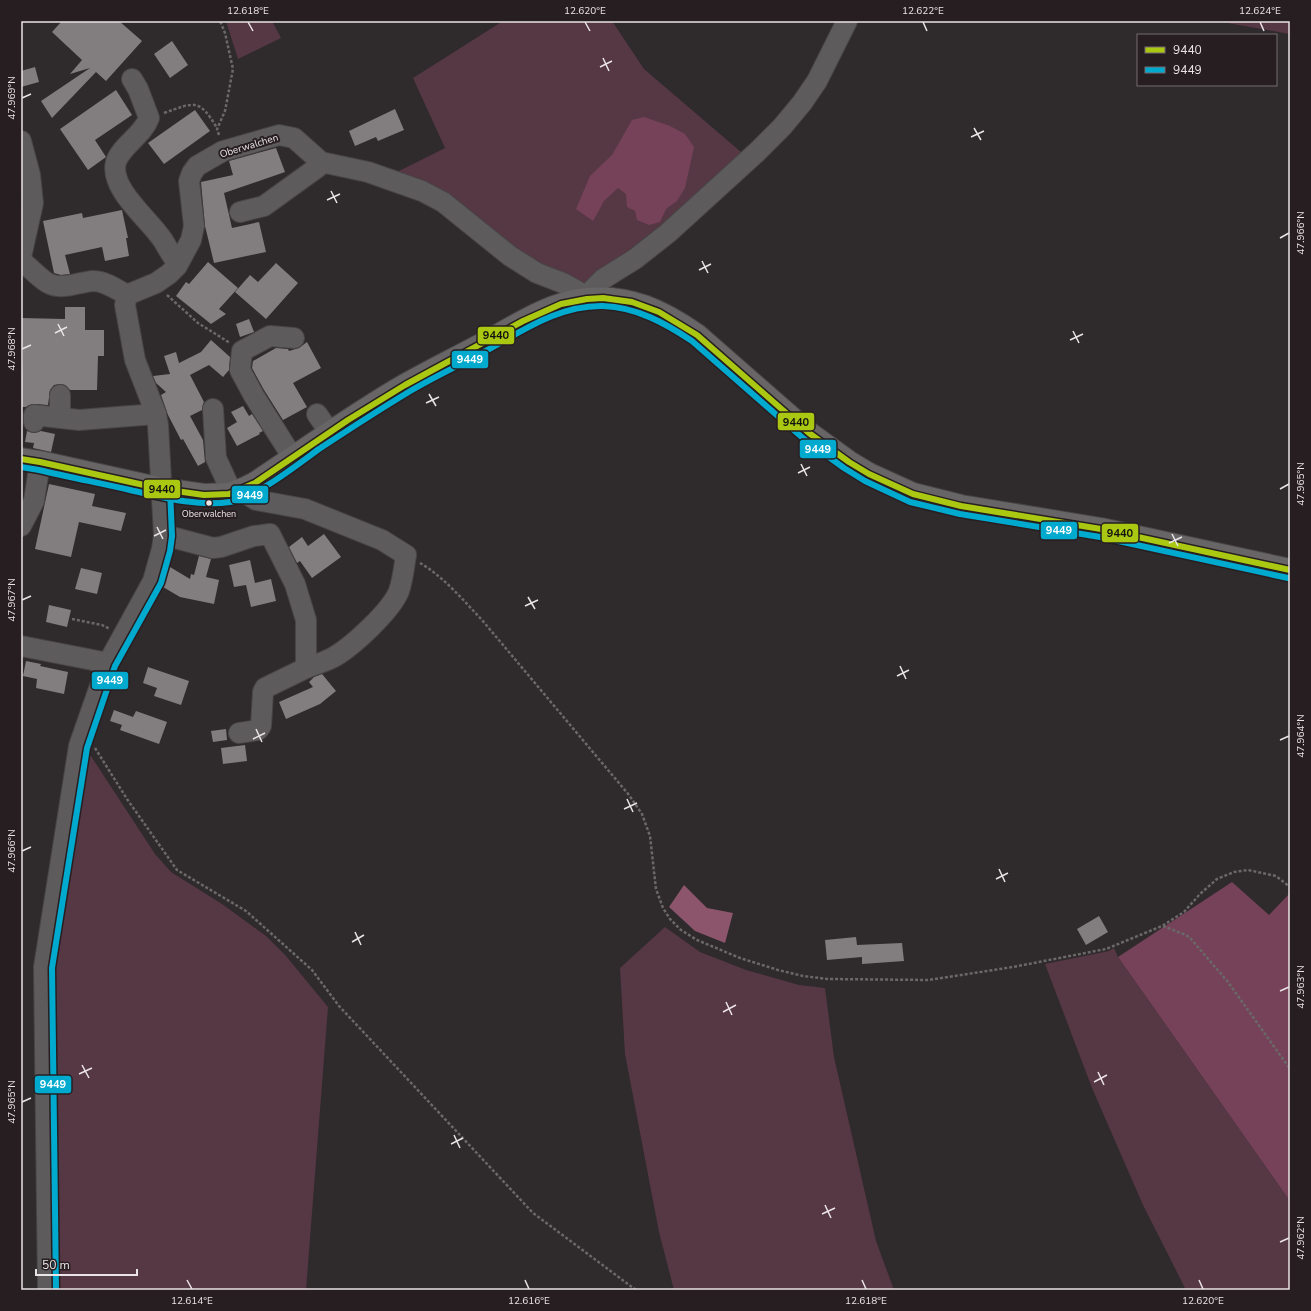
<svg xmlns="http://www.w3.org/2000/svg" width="1311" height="1311" font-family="'Nunito Sans',sans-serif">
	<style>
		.green { fill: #563744 }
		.forest { fill: #764259 }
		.water { fill: #8c556c }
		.building { fill: #827d7e }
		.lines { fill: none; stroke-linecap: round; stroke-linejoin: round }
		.minor-casing { stroke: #484546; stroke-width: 22 }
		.major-casing { stroke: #484546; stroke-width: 24 }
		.path { stroke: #6a6868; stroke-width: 2.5; stroke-dasharray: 3 2; stroke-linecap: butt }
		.minor { stroke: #5e5b5c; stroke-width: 20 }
		.major { stroke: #676566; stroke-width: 22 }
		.bus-1-casing { stroke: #271e21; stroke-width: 9 }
		.bus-2-casing { stroke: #271e21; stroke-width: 9 }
		.bus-1 { stroke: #aac811; stroke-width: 6 }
		.bus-2 { stroke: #00a9ce; stroke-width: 6 }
		.ticks { fill: none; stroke: #eae4e6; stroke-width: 1.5 }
		.bus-dot { fill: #eae4e6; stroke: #271e21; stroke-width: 1.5 }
		.labels { text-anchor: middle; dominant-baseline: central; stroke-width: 4; stroke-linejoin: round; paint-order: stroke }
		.bus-label { font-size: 9px; fill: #eae4e6; stroke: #271e21 }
		.street-label { font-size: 10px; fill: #eae4e6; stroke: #271e21 }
		.line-badge { stroke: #271e21; stroke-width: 1.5 }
		.badge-label { font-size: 11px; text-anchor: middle; font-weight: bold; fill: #fff }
		.pale-badge-label { font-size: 11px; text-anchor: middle; font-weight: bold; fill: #111 }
		.neatline { fill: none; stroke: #eae4e6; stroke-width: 1.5 }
		.ticks-label { font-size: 10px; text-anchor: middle; fill: #eae4e6 }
	</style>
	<rect width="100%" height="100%" fill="#2f2a2c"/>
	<!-- green -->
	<g class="green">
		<path d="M226,21H272L281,38L238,59Z"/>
		<path d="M503,21H612L644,69L748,158L665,238L580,288L387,177L445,148L413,78Z"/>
		<path d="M1216,21H1290V34Z"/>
		<path d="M87,750L155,854L171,872L222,904L266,936L286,956L328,1007L306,1290H48L44,994Z"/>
		<path d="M665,927L700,952L746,970L799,985L825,988L834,1057L876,1241L894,1290H674L659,1232L625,1054L620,968Z"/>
		<path d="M1114,948L1118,957L1290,1201V1290H1186L1143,1205L1092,1088L1045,964L1109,951Z"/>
	</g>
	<!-- forest -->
	<g class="forest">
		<path d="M644,117L670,126L685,134L694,147L685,188L677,201L666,209L660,222L649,225L637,220L635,211L627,207L626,194L618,188L604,201L593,221L576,209L590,176L612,155L632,120Z"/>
		<path d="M1232,882L1269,915L1290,893V1201L1118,957Z"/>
	</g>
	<!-- water -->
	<path class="water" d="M684,885L707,908L733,913L725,943L695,931L669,907Z"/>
	<!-- building -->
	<g class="building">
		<path d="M62,21H119L142,41L106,81L96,72L52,118L41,101L90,68L70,74L82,60L52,32Z"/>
		<path d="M172,41L188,65L170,78L154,54Z"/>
		<path d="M35,67L39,82L21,87V71Z"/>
		<path d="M116,90L132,115L95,140L106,157L88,170L60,129Z"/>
		<path d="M395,109L404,130L378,141L376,137L355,146L349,131Z"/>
		<path d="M195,110L210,131L164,164L148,143Z"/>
		<path d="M276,148L285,172L224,193L232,228L259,222L266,252L214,263L205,226L201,182L233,175L229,161Z"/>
		<path d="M122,210L128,238H126L129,256L105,261L102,247L65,255L70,274L61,275L54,273L43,221L82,213L83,218Z"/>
		<path d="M208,262L238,288L219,309L226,314L211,324L176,296L186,282L189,284Z"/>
		<path d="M276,263L298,283L266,319L235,292L250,275L258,282Z"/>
		<path d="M65,307H85V330H104V356H98L97,390H70L65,385L60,384L54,385L50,390L48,405L35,404L29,405L26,407H21L23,348H21V318L65,319Z"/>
		<path d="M249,319L254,332L240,337L236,324Z"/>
		<path d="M211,340L230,357L229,370L223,377L209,365L190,375L204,402L203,404L202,410L190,416L203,440L205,462L198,466L183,439L181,440L168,415L161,395L166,392L156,383L153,376L170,374L164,356L176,352L179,363L201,352Z"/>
		<path d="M307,342L321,368L293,383L307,407L283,420L264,390L252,368L253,361L276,348L288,349L289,351L299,348Z"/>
		<path d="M243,406L249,416L252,414L263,431L259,433L260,434L237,446L227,428L237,422L231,412Z"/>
		<path d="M27,431L34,433L41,431L55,434L51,452L33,448L34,443L25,442Z"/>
		<path d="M49,484L95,494L92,506L126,513L121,531L79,522L71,557L35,549Z"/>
		<path d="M324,534L341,557L312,578L300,561L297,563L289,547L302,537L308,546Z"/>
		<path d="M199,556L211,559L206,577L219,580L214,604L180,597L163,587L168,572L170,567L190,579L191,574L194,575Z"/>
		<path d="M250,560L255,583L271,579L276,601L251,607L246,585L234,587L229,565Z"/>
		<path d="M81,568L102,573L97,594L75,589Z"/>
		<path d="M49,605L71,610L67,627L46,622Z"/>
		<path d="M26,661L41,664L40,666L68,672L64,694L36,688L37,679L23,676Z"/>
		<path d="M148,667L189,681L181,705L154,696L157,688L143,683Z"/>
		<path d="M322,674L336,691L320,704L286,719L279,702L313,687L309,682L314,677Z"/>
		<path d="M114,710L133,717L136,711L167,722L159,744L120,730L122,725L110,721Z"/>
		<path d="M226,729L227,740L213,742L211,731Z"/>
		<path d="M245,745L247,761L223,764L221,748Z"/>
		<path d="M1099,916L1108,932L1086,945L1077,929Z"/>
		<path d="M856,937L857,945L902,943L904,961L862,964V957L827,960L825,940Z"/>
	</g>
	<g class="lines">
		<defs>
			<g id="minor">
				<path d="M132,79L138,89L149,118C143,135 121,146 116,162C109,187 146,217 159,235C166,243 170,255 178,263"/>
				<path d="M21,141L30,175L33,203L21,257"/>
				<path d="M240,212L264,206L318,167L321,162"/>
				<path d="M21,261C30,267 42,281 50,284C63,290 79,282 93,281C105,281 116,289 127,295L156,283L169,274L177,266L191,240L194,226L189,181L192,173L197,166L223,151L279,135L294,138L321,162L368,172L422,191L443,202L510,256L537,273L563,283L579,292L587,299L593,289L603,279L635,259L668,233L757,152L782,127L802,103L817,81L847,21"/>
				<path d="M213,409L216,458L227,482L229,494"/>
				<path d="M317,414L330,433"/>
				<path d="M60,418V395"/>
				<path d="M34,422V415L79,420L156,414"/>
				<path d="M293,458L254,396L240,370L242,351L270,336L294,338"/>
				<path d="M245,488L250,496L256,500L305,509L382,540L406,555C404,567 403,579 399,591C391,611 351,648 332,658C324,662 314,665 306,668"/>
				<path d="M21,526L34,501L40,462"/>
				<path d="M164,535L213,548L221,547L254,536L270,534L295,584L306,620V668L265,688L263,692L261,726L258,730L239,733"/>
				<path d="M21,646L108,663"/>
				<path d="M48,1290L44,967L79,746L108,663L153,581L162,549L164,535L158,425L156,414L135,360L125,305L127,295"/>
			</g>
			<path id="major" d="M21,459L40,462L162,489L204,495L229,494L245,488L255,483C305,450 353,415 405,385C432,370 460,356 488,341C518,324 552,302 587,299C630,295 663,311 697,335L809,433L849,462L869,474L913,494L961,506L1101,529L1290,570"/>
		</defs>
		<!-- minor casing -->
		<use href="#minor" class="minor-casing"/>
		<!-- major casing -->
		<use href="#major" class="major-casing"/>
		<!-- path -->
		<g class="path">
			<path d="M164,113C195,102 199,98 217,128"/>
			<path d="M219,135L217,129L225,111L233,69L225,33L220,21"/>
			<path d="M167,295L198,323L230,343"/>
			<path d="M420,563C444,577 463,600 482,620L629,795L642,814L650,836L656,889L663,908L670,919L681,930L697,940L740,958L778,970L803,976L828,979L928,980L1013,967L1106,949L1162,926L1184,912L1200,894L1217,879L1234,872L1248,870L1276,876L1290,887"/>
			<path d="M72,619L102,625L110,629"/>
			<path d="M95,748L127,799L177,870L246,911L312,970L339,1006L533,1213L636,1290"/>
			<path d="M1163,926L1186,935L1191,939L1228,982L1290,1069"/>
		</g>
		<!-- minor -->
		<use href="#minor" class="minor"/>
		<!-- major -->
		<use href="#major" class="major"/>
		<defs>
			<path id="bus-1" d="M21,459L40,462L162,489L204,495L229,494L255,483L348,420L405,385L523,321L561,304L587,299L603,298L632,302L659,312L697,335L809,433L849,462L869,474L913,494L961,506L1101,529L1290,570"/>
			<g id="bus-2">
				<path d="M21,467L39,470C69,477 99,483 130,490C161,497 198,507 230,502C255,498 297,465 319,449C348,430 377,411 407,393C432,378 458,366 484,352C521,332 558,305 603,306C636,307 665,323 692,341L804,439L844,468L865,481L910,502L960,514L1100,537L1288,578"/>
				<path d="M56,1290L52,968L87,748L115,666L161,583L170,551L172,536L170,489"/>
			</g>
		</defs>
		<!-- bus-1 casing -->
		<use href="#bus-1" class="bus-1-casing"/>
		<!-- bus-2 casing -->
		<use href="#bus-2" class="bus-2-casing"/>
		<!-- bus-1 -->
		<use href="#bus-1" class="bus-1"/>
		<!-- bus-2 -->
		<use href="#bus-2" class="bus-2"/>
	</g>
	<!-- ticks -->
	<path class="ticks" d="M248,22L253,31M585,22L590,31M923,22L927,31M1260,22L1264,31M603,58L609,71M600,67L612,61M22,98L31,94M974,128L981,140M971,137L984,131M331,191L337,203M327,200L340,194M1280,238L1289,233M702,261L708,273M699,270L711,264M58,324L64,336M1073,331L1079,343M55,333L67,327M1070,340L1083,334M22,349L31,345M429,394L436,406M426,403L439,397M801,464L807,476M798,473L810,467M1280,489L1289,484M157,527L163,539M1172,534L1178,546M154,536L166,530M1169,543L1182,537M528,597L535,609M22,600L31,596M525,606L538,600M900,666L906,679M897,676L909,670M256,729L262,742M253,739L265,733M1280,740L1289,736M627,799L633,812M624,809L637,803M22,851L31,847M999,869L1005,882M996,879L1008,873M355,932L361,945M352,942L364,935M1280,991L1289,987M726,1002L732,1015M723,1012L736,1005M82,1065L89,1078M1098,1072L1104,1085M79,1074L92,1068M1094,1082L1107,1075M22,1102L31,1098M454,1135L460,1148M451,1144L463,1138M825,1205L831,1218M822,1214L835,1208M1280,1242L1289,1238M187,1280L192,1289M525,1280L529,1289M862,1280L866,1289M1199,1280L1203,1289"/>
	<!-- markers -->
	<circle class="bus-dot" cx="209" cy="503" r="3.5"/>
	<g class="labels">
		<!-- bus labels -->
		<g class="bus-label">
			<text x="209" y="514">Oberwalchen</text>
		</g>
		<!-- street labels -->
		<g class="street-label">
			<text transform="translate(249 146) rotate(-17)">Oberwalchen</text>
		</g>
	</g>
	<g class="line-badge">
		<rect x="477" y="326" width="38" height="19" rx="4" fill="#aac811"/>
		<rect x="451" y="350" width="38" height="19" rx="4" fill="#00a9ce"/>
		<rect x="777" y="412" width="38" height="19" rx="4" fill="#aac811"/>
		<rect x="799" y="439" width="38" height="20" rx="4" fill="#00a9ce"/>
		<rect x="143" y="479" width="38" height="20" rx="4" fill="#aac811"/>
		<rect x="231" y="485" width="38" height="19" rx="4" fill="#00a9ce"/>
		<rect x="1040" y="521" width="38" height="19" rx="4" fill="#00a9ce"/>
		<rect x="1101" y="523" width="38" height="20" rx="4" fill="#aac811"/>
		<rect x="91" y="671" width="38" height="19" rx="4" fill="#00a9ce"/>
		<rect x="34" y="1075" width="38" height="19" rx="4" fill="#00a9ce"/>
	</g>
	<g class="badge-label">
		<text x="470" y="363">9449</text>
		<text x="818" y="453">9449</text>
		<text x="250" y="499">9449</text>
		<text x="1059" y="534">9449</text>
		<text x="110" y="684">9449</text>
		<text x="53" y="1088">9449</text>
	</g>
	<g class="pale-badge-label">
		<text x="496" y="339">9440</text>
		<text x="796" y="426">9440</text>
		<text x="162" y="493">9440</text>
		<text x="1120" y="537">9440</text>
	</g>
	<!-- border -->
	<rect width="1311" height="1311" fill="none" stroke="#271e21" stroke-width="44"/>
	<!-- legend -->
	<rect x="1137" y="34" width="140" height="52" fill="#271e21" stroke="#756d70"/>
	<rect x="1145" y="47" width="20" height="6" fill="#aac811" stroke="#756d70"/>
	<text x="1173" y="54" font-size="12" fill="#eae4e6">9440</text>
	<rect x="1145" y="67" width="20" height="6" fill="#00a9ce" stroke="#756d70"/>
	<text x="1173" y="74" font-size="12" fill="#eae4e6">9449</text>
	<!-- scale -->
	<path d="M36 1269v6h101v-6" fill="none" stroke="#eae4e6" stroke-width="2"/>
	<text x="42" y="1269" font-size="12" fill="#eae4e6" stroke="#271e21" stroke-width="3" paint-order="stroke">50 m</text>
	<rect x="22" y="22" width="1267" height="1267" class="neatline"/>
	<g class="ticks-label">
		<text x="248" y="14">12.618°E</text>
		<text x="585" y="14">12.620°E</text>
		<text x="923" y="14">12.622°E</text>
		<text x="1260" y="14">12.624°E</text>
		<text transform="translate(11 98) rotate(-90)" y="4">47.969°N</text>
		<text transform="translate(1300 233) rotate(-90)" y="4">47.966°N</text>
		<text transform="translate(11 349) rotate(-90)" y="4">47.968°N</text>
		<text transform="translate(1300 484) rotate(-90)" y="4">47.965°N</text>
		<text transform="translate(11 600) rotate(-90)" y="4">47.967°N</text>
		<text transform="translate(1300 736) rotate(-90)" y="4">47.964°N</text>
		<text transform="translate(11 851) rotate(-90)" y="4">47.966°N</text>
		<text transform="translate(1300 987) rotate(-90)" y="4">47.963°N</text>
		<text transform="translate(11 1102) rotate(-90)" y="4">47.965°N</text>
		<text transform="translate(1300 1238) rotate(-90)" y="4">47.962°N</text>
		<text x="192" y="1304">12.614°E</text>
		<text x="529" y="1304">12.616°E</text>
		<text x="866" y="1304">12.618°E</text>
		<text x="1203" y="1304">12.620°E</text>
	</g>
</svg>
